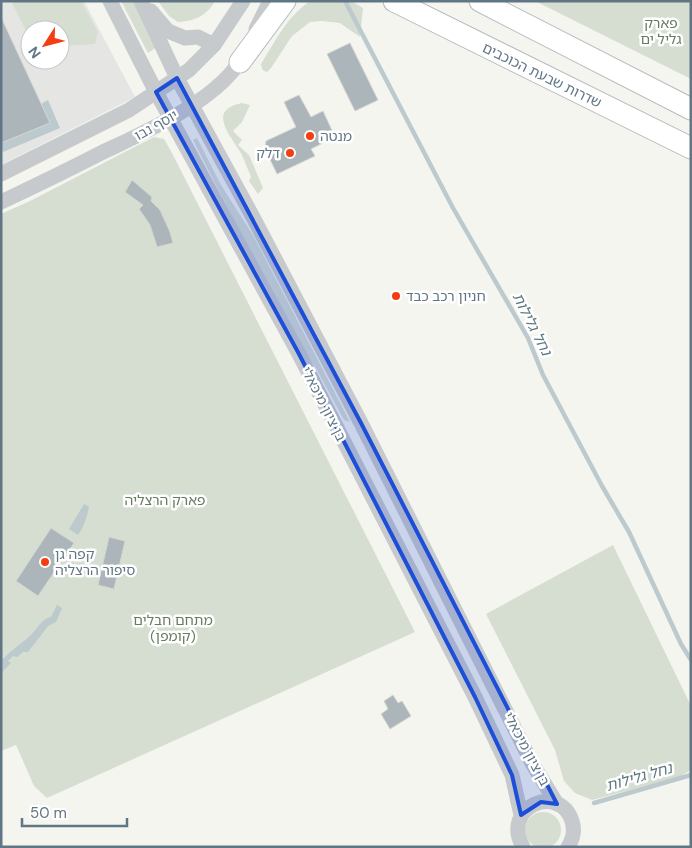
<svg xmlns="http://www.w3.org/2000/svg" width="692" height="848" font-family="'DM Sans','Noto Sans Hebrew',sans-serif">
	<style>
		.built { fill: #e5e6e4; fill-rule: evenodd }
		.green { fill: #d6ddd1 }
		.water { fill: #bccace }
		.lines { fill: none; stroke-linecap: round; stroke-linejoin: round }
		.stream { stroke: #bccace; stroke-width: 4.5 }
		.building { fill: #acb5b9; stroke: #d6d6d3 }
		.secondary-casing { stroke: #b6bcc0; stroke-width: 23 }
		.street { stroke: #c7cacd; stroke-width: 15 }
		.secondary { stroke: #fff; stroke-width: 21 }
		.marked { fill: #1d4ed8; fill-opacity: 0.2; stroke: #1d4ed8; stroke-width: 4; stroke-linejoin: round }
		.poi-dot { fill: #f33e13; stroke: #fff; stroke-width: 2 }
		.labels { text-anchor: middle; dominant-baseline: central; stroke-width: 5; stroke-linejoin: round; paint-order: stroke }
		.park-label { font-size: 14px; fill: #677b60; stroke: #fff }
		.street-label { font-size: 14px; fill: #617684; stroke: #fff }
		.poi-label { font-size: 14px; fill: #617684; stroke: #fff; text-anchor: start }
		.water-label { font-size: 15px; font-style: italic; fill: #5c7982; stroke: #fff }
	</style>
	<rect width="100%" height="100%" fill="#f5f5f0"/>
	<!-- built -->
	<path class="built" d="M1,1H84L135,97L1,165ZM30,30H60V60H30Z"/>
	<!-- green -->
	<g class="green">
		<path d="M11,1H81L98,32L95,44L60,46V30H30V39Z"/>
		<path d="M121,1H134L157,47L148,53Z"/>
		<path d="M158,1H215C206,16 195,21 178,22L169,16Z"/>
		<path d="M310,1H351L363,8L360,37L340,23L322,21L310,22L292,36L271,68L267,72C262,71 262,69 261,64C276,40 286,18 310,1Z"/>
		<path d="M535,1H691V79Z"/>
		<path d="M242,103L250,105L242,122L233,131L242,140L238,145L249,155L263,188L258,194L249,181L251,177C248,170 245,162 242,155C232,137 205,110 242,103Z"/>
		<path d="M154,137L164,139L172,153L415,632L47,798L34,786L16,745L1,751V214L30,201Z"/>
		<path d="M197,138L221,185L254,237L350,422L344,420L316,368L296,341L193,140Z"/>
		<path d="M613,545L691,706V770L679,777L592,800L575,793L564,781L555,750L486,614Z"/>
		<circle cx="543" cy="830" r="18"/>
	</g>
	<!-- water -->
	<g class="water">
		<path d="M48,100L60,128L3,152L1,143L50,123L41,104Z"/>
		<path d="M84,504L89,507C87,517 84,526 78,535L69,529Z"/>
		<path d="M57,605L62,608L56,622L48,626L28,652H23L17,657L13,656L8,661L11,663L1,673V661C10,651 21,644 31,635C38,628 41,619 51,617Z"/>
	</g>
	<g class="lines">
		<!-- stream -->
		<g class="stream">
			<path d="M345,1L453,208L528,338L543,375L602,486L629,532L681,644L691,660"/>
			<path d="M594,803L691,775"/>
		</g>
	</g>
	<!-- building -->
	<g class="building">
		<path d="M1,17L50,123L1,143Z"/>
		<path d="M350,43L378,100L355,111L327,54Z"/>
		<path d="M299,95L311,117L323,111L335,137L311,149L315,156L277,174L265,149L266,141L296,127L284,102Z"/>
		<path d="M132,180L152,197L151,201L160,210L170,232L173,243L157,247L150,225L139,209L143,205L125,192Z"/>
		<path d="M51,528L74,543L38,596L16,581Z"/>
		<path d="M109,537L125,541L114,589L98,585Z"/>
		<path d="M393,695L398,703L402,701L411,716L390,729L381,714L388,709L384,701Z"/>
	</g>
	<g class="lines">
		<defs>
			<g id="secondary">
				<path d="M394,1L691,148"/>
				<path d="M480,1L691,109"/>
				<path d="M240,62L285,1"/>
			</g>
		</defs>
		<!-- secondary casing -->
		<use href="#secondary" class="secondary-casing"/>
		<!-- street -->
		<g class="street">
			<path d="M110,1L156,92L299,354L475,697L512,775L521,815"/>
			<path d="M141,1L177,78L254,219L361,423L532,763L557,804"/>
			<path d="M151,11L168,31L185,38L198,37L214,45"/>
			<path d="M256,29L270,1"/>
			<path d="M1,174L129,110L189,70L214,45L243,1"/>
			<path d="M1,202C35,186 68,170 101,153C145,132 222,99 244,54"/>
			<path d="M523,847C500,806 560,783 572,821C575,830 573,839 568,847"/>
		</g>
		<!-- secondary -->
		<use href="#secondary" class="secondary"/>
	</g>
	<!-- marked area -->
	<path class="marked" d="M177,78L361,423L557,804L541,802L521,815L512,775L475,697L299,354L156,92Z"/>
	<!-- markers -->
	<g class="poi-dot">
		<circle cx="310" cy="136" r="5"/>
		<circle cx="290" cy="153" r="5"/>
		<circle cx="396" cy="296" r="5"/>
		<circle cx="45" cy="562" r="5"/>
	</g>
	<g class="labels">
		<!-- park labels -->
		<g class="park-label">
			<text x="661" y="23">פארק<tspan x="661" dy="16">גליל ים</tspan></text>
			<text x="165" y="500">פארק הרצליה</text>
			<text x="173" y="620">מתחם חבלים<tspan x="173" dy="16">(קומפן)</tspan></text>
		</g>
		<!-- street labels -->
		<g class="street-label">
			<text transform="translate(542 75) rotate(26)">שדרות שבעת הכוכבים</text>
			<text transform="translate(156 125) rotate(-29)">יוסף נבו</text>
			<text transform="translate(324 404) rotate(63)">בן ציון מיכאלי</text>
			<text transform="translate(527 749) rotate(62)">בן ציון מיכאלי</text>
		</g>
		<!-- poi labels -->
		<g class="poi-label">
			<text x="320" y="136">מנטה</text>
			<text x="280" y="153" text-anchor="end">דלק</text>
			<text x="406" y="296">חניון רכב כבד</text>
			<text x="55" y="554">קפה גן<tspan x="55" dy="16">סיפור הרצליה</tspan></text>
		</g>
		<!-- water labels -->
		<g class="water-label">
			<text transform="translate(532 324) rotate(63)">נחל גלילות</text>
			<text transform="translate(639 777) rotate(-16)">נחל גלילות</text>
		</g>
	</g>
	<!-- border -->
	<rect width="692" height="848" fill="none" stroke="#617684" stroke-width="5"/>
	<!-- north arrow -->
	<g transform="translate(45 45) rotate(234)"><circle r="24" fill="#ffffff" stroke="#c0c8ce"/>
	<path d="M0-4L9 19L0 12L-9 19Z" fill="#f33e13"/>
	<text y="-8" font-size="14" font-weight="bold" text-anchor="middle" fill="#617684">N</text>
	</g>
	<!-- scale -->
	<path d="M22 818v8h105v-8" fill="none" stroke="#617684" stroke-width="2.5"/>
	<text x="30" y="818" font-size="15" fill="#617684" stroke="#ffffff" stroke-width="4" paint-order="stroke">50 m</text>
</svg>
